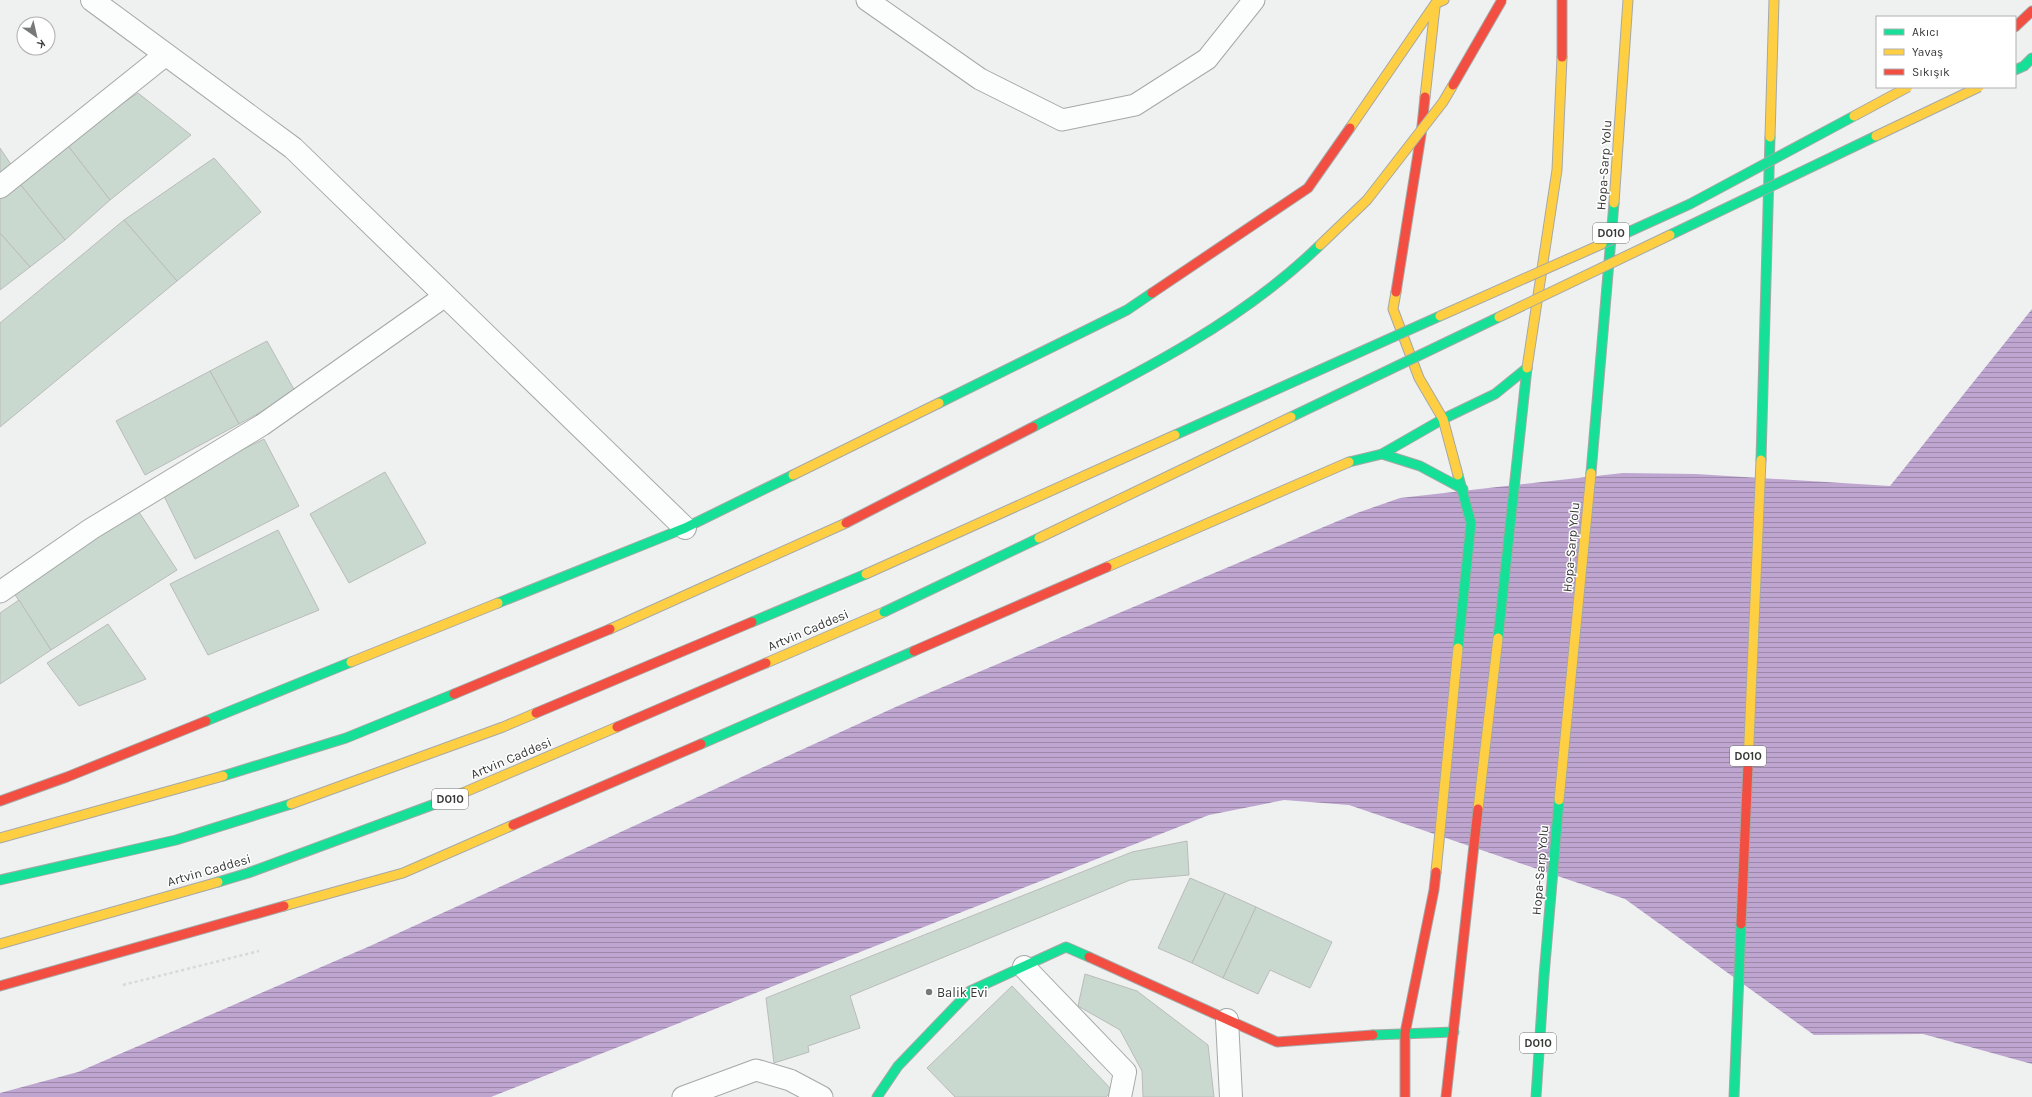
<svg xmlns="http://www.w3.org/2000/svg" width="2032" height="1097" font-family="Karla,sans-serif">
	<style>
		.water { fill: url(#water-rules) }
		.building { fill: #c9d9cf; stroke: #babcba }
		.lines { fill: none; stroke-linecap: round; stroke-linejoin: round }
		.lane-casing { stroke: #a6a8a7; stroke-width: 23 }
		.street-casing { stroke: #a6a8a7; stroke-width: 24 }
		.fast-casing { stroke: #a6a8a7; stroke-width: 11 }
		.slow-casing { stroke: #a6a8a7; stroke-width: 11 }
		.jam-casing { stroke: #a6a8a7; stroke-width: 11 }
		.path { stroke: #d8d8d8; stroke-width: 2.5; stroke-dasharray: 3 3; stroke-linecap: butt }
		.lane { stroke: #fcfdfd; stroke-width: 21 }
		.street { stroke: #fcfdfd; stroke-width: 22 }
		.fast { stroke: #16e098; stroke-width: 9 }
		.slow { stroke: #ffcf43; stroke-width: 9 }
		.jam { stroke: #f24e42; stroke-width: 9 }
		.fast-bridge-casing { stroke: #a6a8a7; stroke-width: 11; stroke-linecap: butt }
		.slow-bridge-casing { stroke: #a6a8a7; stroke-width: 11; stroke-linecap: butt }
		.jam-bridge-casing { stroke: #a6a8a7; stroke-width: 11; stroke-linecap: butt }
		.fast-bridge { stroke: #16e098; stroke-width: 9 }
		.slow-bridge { stroke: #ffcf43; stroke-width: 9 }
		.jam-bridge { stroke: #f24e42; stroke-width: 9 }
		.poi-dot { fill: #777977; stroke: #fff; stroke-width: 1.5 }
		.labels { text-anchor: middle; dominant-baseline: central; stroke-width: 3; stroke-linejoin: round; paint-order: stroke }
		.shield { fill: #fff; stroke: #737473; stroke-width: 1 }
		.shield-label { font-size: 12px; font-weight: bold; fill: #373937 }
		.street-label { font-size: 13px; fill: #373937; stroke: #fff }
		.poi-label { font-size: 13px; fill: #373937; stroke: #fff; text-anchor: start }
	</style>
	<defs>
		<pattern id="water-rules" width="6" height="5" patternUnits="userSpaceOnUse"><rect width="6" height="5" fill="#bea6d1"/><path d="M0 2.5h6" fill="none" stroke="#9b88aa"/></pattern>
	</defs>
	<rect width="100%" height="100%" fill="#eef1ef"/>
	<!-- water -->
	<path class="water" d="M2032,309V1064L1923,1034L1814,1035L1625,899L1349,805L1284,800L1209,815L491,1097H0V1093L78,1072L370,946L900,705L1357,513L1400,498L1623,473L1696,474L1890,486Z"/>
	<!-- building -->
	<g class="building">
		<path d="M138,93L191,135L110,200L65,142Z"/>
		<path d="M65,142L110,200L65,240L16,179Z"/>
		<path d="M0,148L14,169L0,179Z"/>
		<path d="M214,158L261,212L177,281L124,220Z"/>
		<path d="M16,179L65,240L30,267L0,233V196Z"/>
		<path d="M124,220L177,281L0,427V323Z"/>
		<path d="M0,233L30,267L0,290Z"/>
		<path d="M267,341L296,393L239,424L210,371Z"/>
		<path d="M210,371L239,424L145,475L116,421Z"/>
		<path d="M264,439L299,506L195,559L161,490Z"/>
		<path d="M385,472L426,543L349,583L310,514Z"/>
		<path d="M137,509L177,570L51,650L12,590Z"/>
		<path d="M278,530L319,610L208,655L170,584Z"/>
		<path d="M19,600L51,650L0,684V613Z"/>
		<path d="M108,624L146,679L79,706L47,663Z"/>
		<path d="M1187,841L1189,875L1130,880L850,996L860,1028L808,1046L809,1052L774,1063L766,998L1132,852Z"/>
		<path d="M1190,878L1225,893L1192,963L1158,948Z"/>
		<path d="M1225,893L1256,907L1223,978L1192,963Z"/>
		<path d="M1256,907L1332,942L1310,988L1270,970L1258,994L1223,978Z"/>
		<path d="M1085,974L1137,991L1208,1045L1214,1097H1143L1142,1071L1120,1030L1078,1006Z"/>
		<path d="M1012,986L1112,1090L1106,1097H955L927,1068Z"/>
	</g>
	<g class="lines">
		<defs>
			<g id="lane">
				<path d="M867,0L980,79L1062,120L1135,105L1207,59L1254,0"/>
				<path d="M0,592L91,529L262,425L445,296"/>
				<path d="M683,1097L756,1070L790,1080L822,1097"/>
			</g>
			<g id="street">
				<path d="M92,0L293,148L685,528"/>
				<path d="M0,187L165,55"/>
				<path d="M1024,967L1125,1072L1120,1097"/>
				<path d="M1227,1020L1231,1097"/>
			</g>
			<g id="fast">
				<path d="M2015,70L2024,66L2032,58"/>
				<path d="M939,403L1127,310L1152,293"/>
				<path d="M1382,454L1443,419L1495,394L1527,368"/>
				<path d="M1761,460L1770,137"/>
				<path d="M1349,462L1382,454L1420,466L1463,489"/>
				<path d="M1591,473L1614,203"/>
				<path d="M1458,475L1471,523L1458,648"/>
				<path d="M498,603L685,528L793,475"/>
				<path d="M752,622L866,574"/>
				<path d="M1498,638L1527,368"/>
				<path d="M206,721L351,662"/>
				<path d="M701,744L914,651"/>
				<path d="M223,776L346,738L454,694"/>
				<path d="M0,880L176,840L291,804"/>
				<path d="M218,882L248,873L451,798"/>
				<path d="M1373,1035L1454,1032"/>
				<path d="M877,1097L898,1066L970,991L1066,947L1089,957"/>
				<path d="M1536,1097L1544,976L1559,800"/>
				<path d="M1734,1097L1741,924"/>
			</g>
			<g id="slow">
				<path d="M1425,97L1435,7"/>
				<path d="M1350,128L1435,4L1444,0"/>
				<path d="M1770,137L1774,0"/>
				<path d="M1614,203L1628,0"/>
				<path d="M1396,292L1393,309L1419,378L1443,419L1458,475"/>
				<path d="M1527,368L1557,170L1562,57"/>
				<path d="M793,475L939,403"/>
				<path d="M1107,567L1349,462"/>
				<path d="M610,629L846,523"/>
				<path d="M351,662L498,603"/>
				<path d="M766,663L884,612"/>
				<path d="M1748,765L1761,460"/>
				<path d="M451,798L617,727"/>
				<path d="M1559,800L1591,473"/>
				<path d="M291,804L503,727L536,713"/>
				<path d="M1478,809L1498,638"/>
				<path d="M0,838L223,776"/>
				<path d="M1436,872L1458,648"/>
				<path d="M284,906L403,873L513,825"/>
				<path d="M0,944L218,882"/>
			</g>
			<g id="jam">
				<path d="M2015,27L2032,11"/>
				<path d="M1562,57V0"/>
				<path d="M1396,292L1421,135L1425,97"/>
				<path d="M1152,293L1308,188L1350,128"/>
				<path d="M914,651L1107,567"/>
				<path d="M454,694L610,629"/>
				<path d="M536,713L752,622"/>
				<path d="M617,727L766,663"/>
				<path d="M0,801L67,777L206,721"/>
				<path d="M513,825L701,744"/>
				<path d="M1741,924L1748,765"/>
				<path d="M1089,957L1277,1042L1373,1035"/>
				<path d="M0,986L284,906"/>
				<path d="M1405,1097V1033L1434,890L1436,872"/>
				<path d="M1446,1097L1478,809"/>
			</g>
		</defs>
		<!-- lane casing -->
		<use href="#lane" class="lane-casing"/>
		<!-- street casing -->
		<use href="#street" class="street-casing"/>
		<!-- fast casing -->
		<use href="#fast" class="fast-casing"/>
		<!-- slow casing -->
		<use href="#slow" class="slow-casing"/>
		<!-- jam casing -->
		<use href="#jam" class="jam-casing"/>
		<!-- path -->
		<path class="path" d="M123,985L259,951"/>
		<!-- lane -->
		<use href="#lane" class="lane"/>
		<!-- street -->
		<use href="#street" class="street"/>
		<!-- fast -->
		<use href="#fast" class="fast"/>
		<!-- slow -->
		<use href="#slow" class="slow"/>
		<!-- jam -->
		<use href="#jam" class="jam"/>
		<defs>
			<g id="fast-bridge">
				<path d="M1670,235L1876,136"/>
				<path d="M1602,244L1690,204L1854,116"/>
				<path d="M1291,417L1499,317"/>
				<path d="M1033,427C1133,376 1239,324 1320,245"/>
				<path d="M1175,435L1440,316"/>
				<path d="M884,612L1039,538"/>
			</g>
			<g id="slow-bridge">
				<path d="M1854,116L1908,87"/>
				<path d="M1876,136L1979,87"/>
				<path d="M1320,245L1367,200L1443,102L1453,85"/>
				<path d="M1440,316L1602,244"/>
				<path d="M1499,317L1670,235"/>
				<path d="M1039,538L1291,417"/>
				<path d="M866,574L1175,435"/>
			</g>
			<g id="jam-bridge">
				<path d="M1453,85L1502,0"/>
				<path d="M846,523L1033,427"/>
			</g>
		</defs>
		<!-- fast-bridge casing -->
		<use href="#fast-bridge" class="fast-bridge-casing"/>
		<!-- slow-bridge casing -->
		<use href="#slow-bridge" class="slow-bridge-casing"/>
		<!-- jam-bridge casing -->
		<use href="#jam-bridge" class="jam-bridge-casing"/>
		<!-- fast-bridge -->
		<use href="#fast-bridge" class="fast-bridge"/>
		<!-- slow-bridge -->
		<use href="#slow-bridge" class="slow-bridge"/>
		<!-- jam-bridge -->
		<use href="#jam-bridge" class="jam-bridge"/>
	</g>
	<!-- markers -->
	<circle class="poi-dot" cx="929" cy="992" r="4"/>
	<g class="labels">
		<!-- shield labels -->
		<g class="shield">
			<rect x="1593" y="223" width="36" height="20" rx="3"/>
			<rect x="1730" y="746" width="36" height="20" rx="3"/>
			<rect x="432" y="789" width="36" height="20" rx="3"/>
			<rect x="1520" y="1033" width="36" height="20" rx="3"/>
		</g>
		<g class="shield-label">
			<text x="1611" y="233">D010</text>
			<text x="1748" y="756">D010</text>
			<text x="450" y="799">D010</text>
			<text x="1538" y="1043">D010</text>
		</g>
		<!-- street labels -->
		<g class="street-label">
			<text transform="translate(1604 165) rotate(-86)">Hopa-Sarp Yolu</text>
			<text transform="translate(1571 547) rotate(-85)">Hopa-Sarp Yolu</text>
			<text transform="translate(808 630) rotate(-23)">Artvin Caddesi</text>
			<text transform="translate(511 758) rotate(-23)">Artvin Caddesi</text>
			<text transform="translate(209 870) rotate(-16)">Artvin Caddesi</text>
			<text transform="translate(1540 870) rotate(-85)">Hopa-Sarp Yolu</text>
		</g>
		<!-- poi labels -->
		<g class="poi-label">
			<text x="937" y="992">Balik Evi</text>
		</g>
	</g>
	<!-- legend -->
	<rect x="1876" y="16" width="140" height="72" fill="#ffffff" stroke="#afb0af"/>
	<rect x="1884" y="29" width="20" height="6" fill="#16e098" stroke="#afb0af"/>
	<text x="1912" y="36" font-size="12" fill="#373937">Akıcı</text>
	<rect x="1884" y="49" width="20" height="6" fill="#ffcf43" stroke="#afb0af"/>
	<text x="1912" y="56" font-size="12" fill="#373937">Yavaş</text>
	<rect x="1884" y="69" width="20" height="6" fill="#f24e42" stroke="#afb0af"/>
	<text x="1912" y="76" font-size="12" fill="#373937">Sıkışık</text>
	<!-- north arrow -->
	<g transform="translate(36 36) rotate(146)"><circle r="19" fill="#ffffff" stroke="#afb0af"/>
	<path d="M0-3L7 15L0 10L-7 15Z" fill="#777977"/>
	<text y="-6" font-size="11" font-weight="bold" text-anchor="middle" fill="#373937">K</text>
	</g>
</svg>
